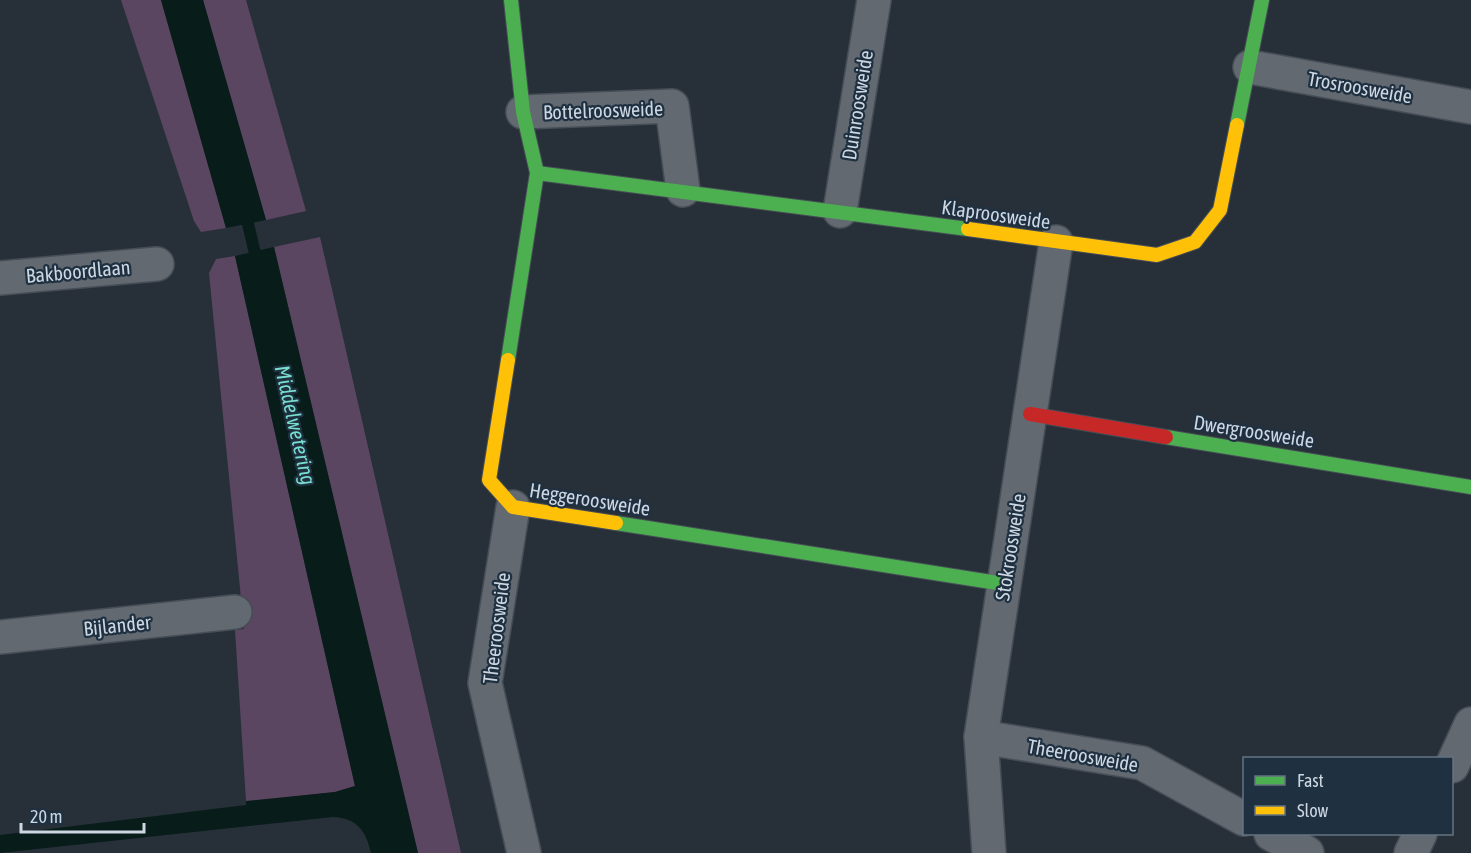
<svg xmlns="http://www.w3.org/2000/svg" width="1471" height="853" font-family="'Asap Condensed',sans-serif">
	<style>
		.green { fill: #5b4662 }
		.water { fill: #081c19 }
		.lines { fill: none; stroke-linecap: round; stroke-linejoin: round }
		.stream { stroke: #081c19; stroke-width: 12 }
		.street-casing { stroke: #464d56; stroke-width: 36 }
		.fast-casing { stroke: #464d56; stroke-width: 16 }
		.slow-casing { stroke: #464d56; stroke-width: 16 }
		.jam-casing { stroke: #464d56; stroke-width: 16 }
		.street { stroke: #626970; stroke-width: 33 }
		.fast { stroke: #4caf50; stroke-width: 14 }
		.slow { stroke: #ffc107; stroke-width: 14 }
		.jam { stroke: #c62828; stroke-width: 14 }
		.labels { text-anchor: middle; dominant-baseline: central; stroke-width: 4.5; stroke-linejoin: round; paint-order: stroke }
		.street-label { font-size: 20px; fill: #cdd7e2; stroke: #1f3041 }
		.water-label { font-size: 21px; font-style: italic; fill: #79dfcd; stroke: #1f3041 }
	</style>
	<rect width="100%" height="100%" fill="#273039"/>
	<!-- green -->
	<g class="green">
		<path d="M121,0H161L226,228L201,232L194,221Z"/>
		<path d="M203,0H246L306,211L266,220Z"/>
		<path d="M320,237L461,853H418L274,247Z"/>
		<path d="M235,256L355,786L335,792L257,801H246L235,630L244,629L209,273L216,259Z"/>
	</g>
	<!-- water -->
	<g class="water">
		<path d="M161,0H203L266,220L226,228Z"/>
		<path d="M274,247L418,853H371C366,831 357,818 333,817L0,853V835L246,805V801L335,792L355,786L235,256Z"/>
	</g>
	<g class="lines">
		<!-- stream -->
		<path class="stream" d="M244,207L258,266"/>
		<defs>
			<g id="street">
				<path d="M1250,67L1471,107"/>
				<path d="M523,112L672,106L683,190"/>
				<path d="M840,211L874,0"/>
				<path d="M0,278L157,264"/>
				<path d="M513,507L485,683L524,853"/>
				<path d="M0,637L235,612"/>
				<path d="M981,737L1142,763L1244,819"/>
				<path d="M1452,766L1471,724"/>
				<path d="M1271,834L1307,853"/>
				<path d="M989,853L981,737L1056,242"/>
				<path d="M1411,853L1420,834"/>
			</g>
			<g id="fast">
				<path d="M1237,125L1262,0"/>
				<path d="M537,173L968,229"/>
				<path d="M508,360L537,173L523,112L511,0"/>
				<path d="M1166,437L1471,487"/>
				<path d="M616,523L1004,584"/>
			</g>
			<g id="slow">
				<path d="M968,229L1157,255L1195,242L1220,210L1237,125"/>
				<path d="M508,360L489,480L513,507L616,523"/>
			</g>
			<path id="jam" d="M1030,414L1166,437"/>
		</defs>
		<!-- street casing -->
		<use href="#street" class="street-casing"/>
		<!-- fast casing -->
		<use href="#fast" class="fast-casing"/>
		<!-- slow casing -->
		<use href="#slow" class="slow-casing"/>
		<!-- jam casing -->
		<use href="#jam" class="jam-casing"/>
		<!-- street -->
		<use href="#street" class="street"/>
		<!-- fast -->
		<use href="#fast" class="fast"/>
		<!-- slow -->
		<use href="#slow" class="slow"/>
		<!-- jam -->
		<use href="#jam" class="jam"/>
	</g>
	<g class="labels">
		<!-- street labels -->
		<g class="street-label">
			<text transform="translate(1360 87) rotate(10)">Trosroosweide</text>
			<text transform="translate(857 105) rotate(-81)">Duinroosweide</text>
			<text transform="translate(603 110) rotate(-2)">Bottelroosweide</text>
			<text transform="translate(996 214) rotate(8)">Klaproosweide</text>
			<text transform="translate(78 271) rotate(-5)">Bakboordlaan</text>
			<text transform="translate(1254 431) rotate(9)">Dwergroosweide</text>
			<text transform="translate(590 499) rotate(9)">Heggeroosweide</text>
			<text transform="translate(1010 547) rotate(-81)">Stokroosweide</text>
			<text transform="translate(117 625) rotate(-6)">Bijlander</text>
			<text transform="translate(496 628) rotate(-83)">Theeroosweide</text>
			<text transform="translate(1083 755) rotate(10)">Theeroosweide</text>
		</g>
		<!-- water labels -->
		<g class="water-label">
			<text transform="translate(296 425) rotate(77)">Middelwetering</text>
		</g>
	</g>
	<!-- legend -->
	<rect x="1243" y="757" width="210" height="78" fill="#1f3041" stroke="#657381" stroke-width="1.5"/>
	<rect x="1255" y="776" width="30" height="9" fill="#4caf50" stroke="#657381" stroke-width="1.5"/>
	<text x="1297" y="787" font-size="18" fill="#cdd7e2">Fast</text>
	<rect x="1255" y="806" width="30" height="9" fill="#ffc107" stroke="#657381" stroke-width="1.5"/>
	<text x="1297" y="817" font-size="18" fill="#cdd7e2">Slow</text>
	<!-- scale -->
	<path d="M21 823v9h123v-9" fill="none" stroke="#cdd7e2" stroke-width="3"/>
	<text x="30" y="823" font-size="18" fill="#cdd7e2" stroke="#1f3041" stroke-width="4.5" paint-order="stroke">20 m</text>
</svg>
